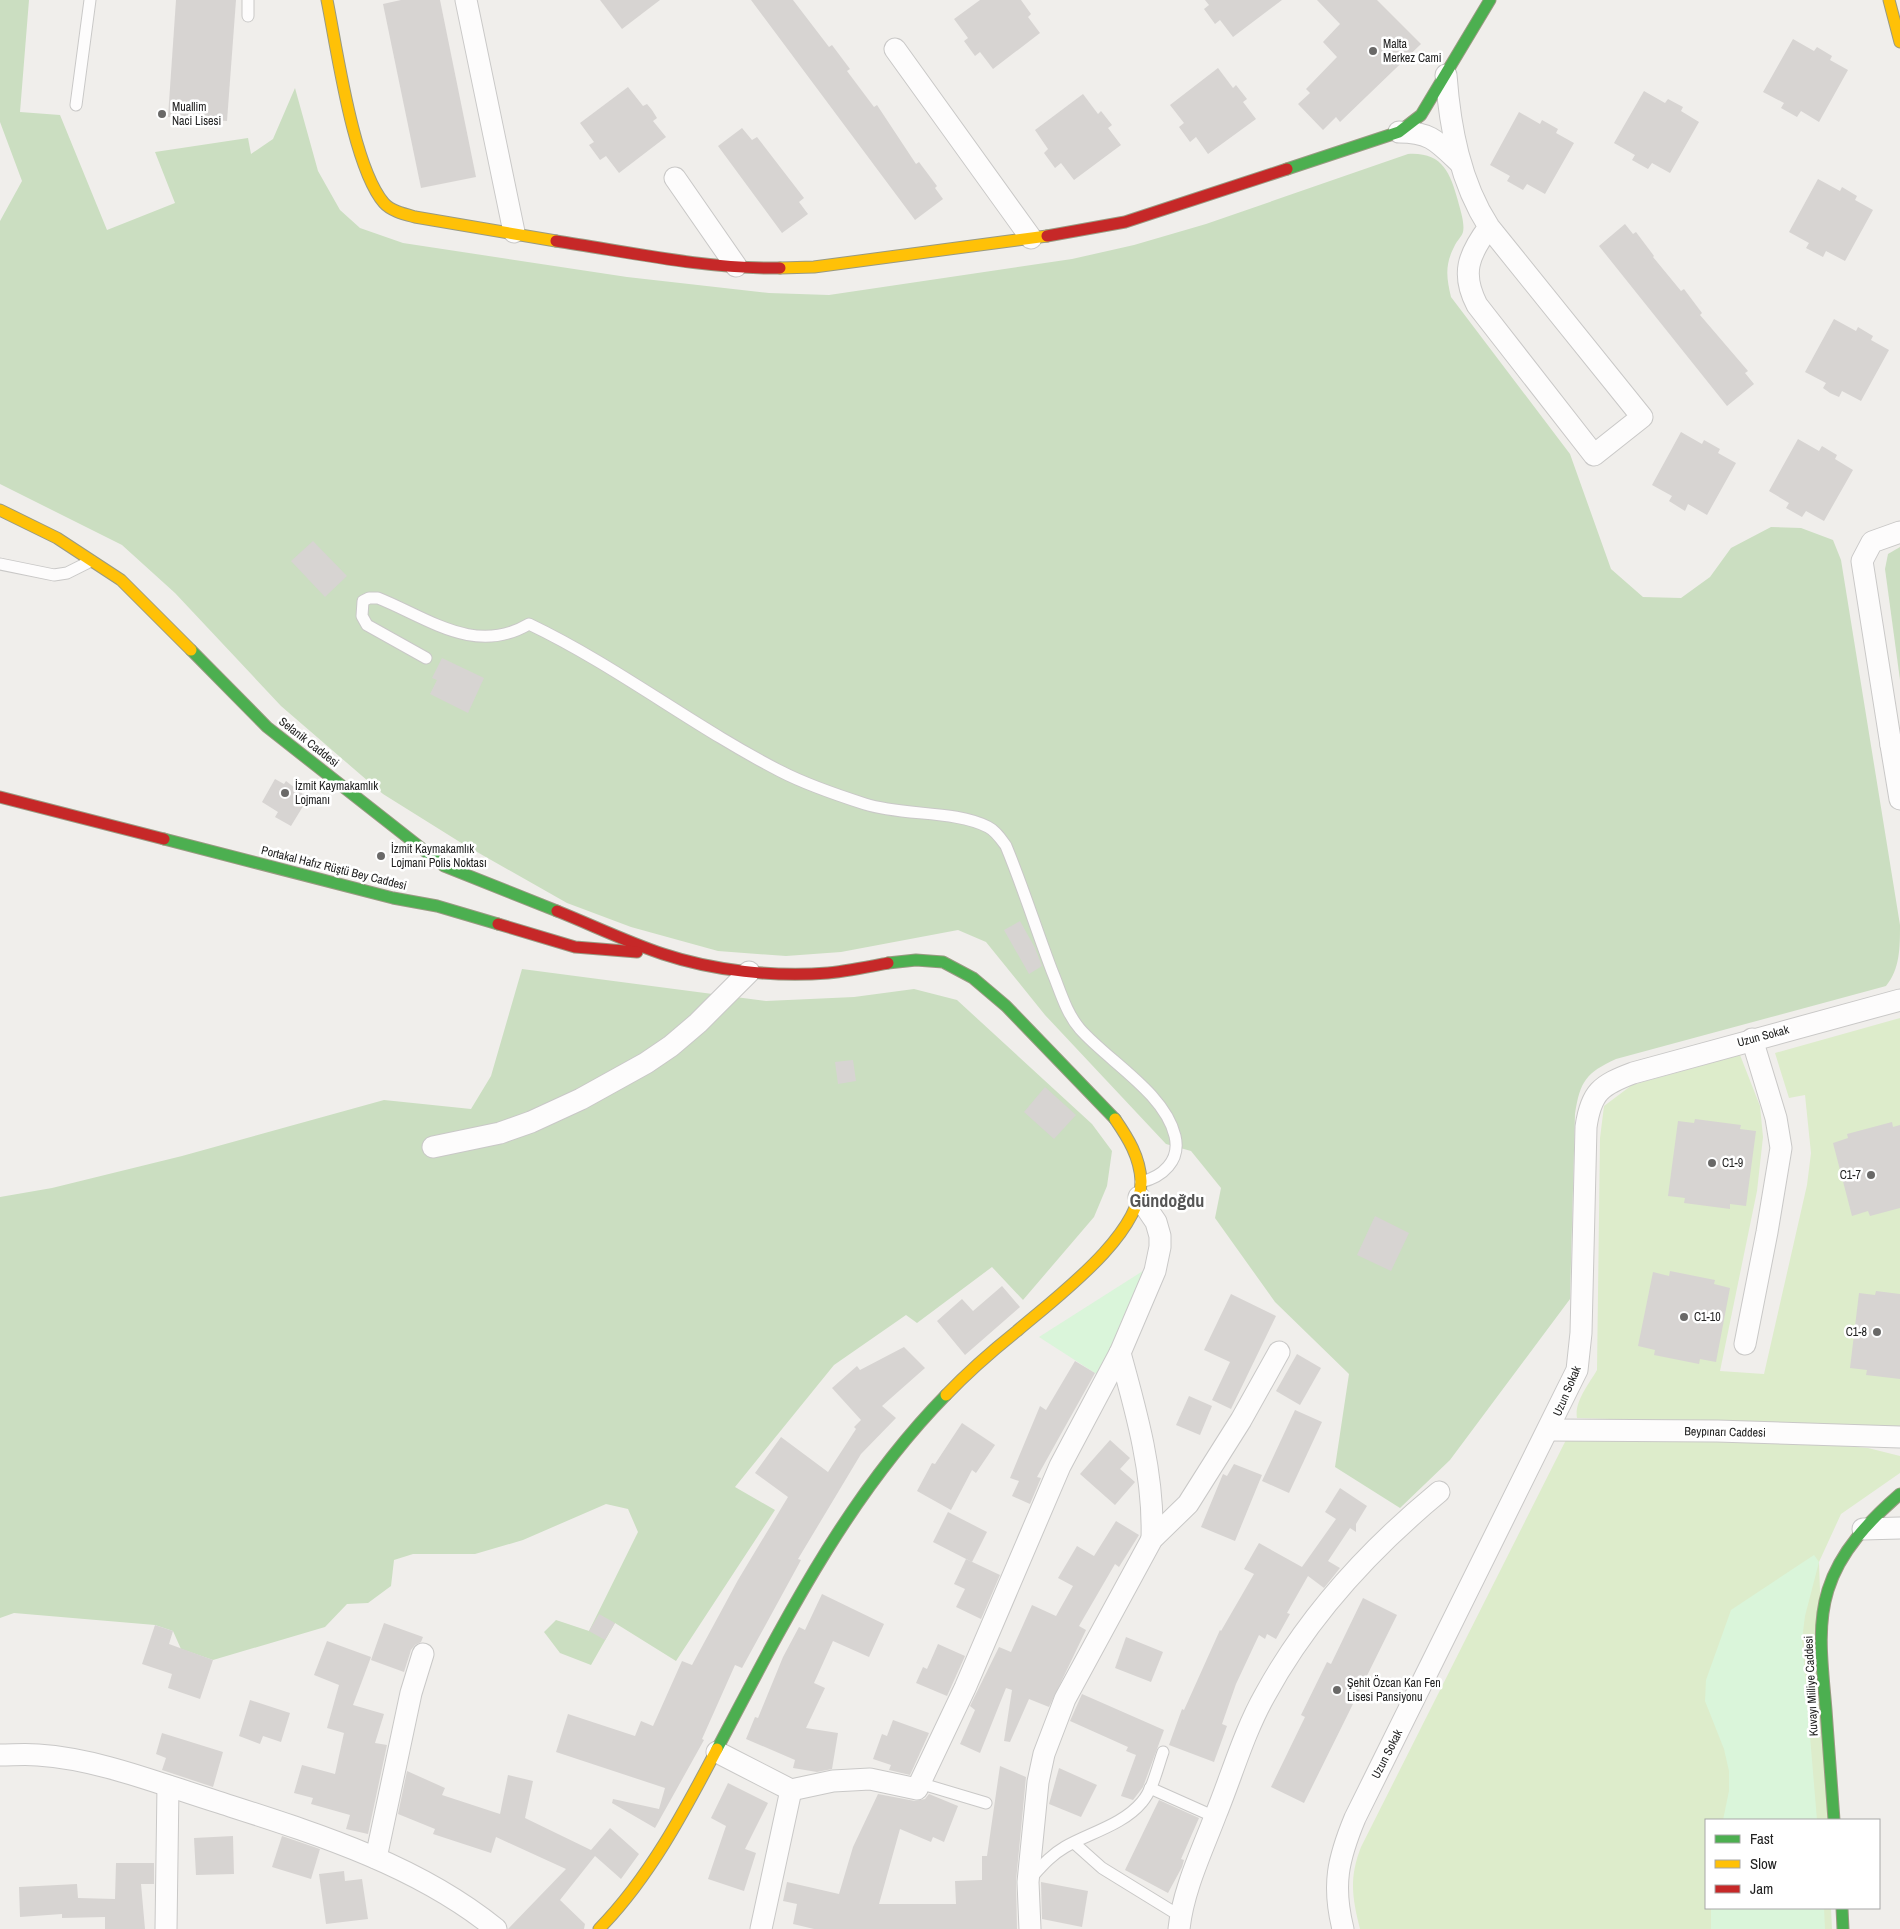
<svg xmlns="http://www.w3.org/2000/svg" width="1900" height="1929" font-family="'Archivo Narrow',sans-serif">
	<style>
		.grass { fill: #ddeccb }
		.forest { fill: #cbdec1 }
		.park { fill: #daf5da }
		.building { fill: #d7d4d2 }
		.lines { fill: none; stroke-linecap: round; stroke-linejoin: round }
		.lane-casing { stroke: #c9c8c7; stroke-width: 13 }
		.street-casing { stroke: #c9c8c7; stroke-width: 23 }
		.fast-casing { stroke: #999a82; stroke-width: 13 }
		.slow-casing { stroke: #999a82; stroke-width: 13 }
		.jam-casing { stroke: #999a82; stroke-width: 13 }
		.lane { stroke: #fdfcfc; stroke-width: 11 }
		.street { stroke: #fdfcfc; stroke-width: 21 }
		.fast { stroke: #4caf50; stroke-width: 11 }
		.slow { stroke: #ffc107; stroke-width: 11 }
		.jam { stroke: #c62828; stroke-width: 11 }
		.poi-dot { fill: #6a6968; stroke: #fff; stroke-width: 2 }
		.labels { text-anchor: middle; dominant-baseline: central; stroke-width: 5; stroke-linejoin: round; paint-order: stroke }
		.poi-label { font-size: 12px; fill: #222; stroke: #fff; text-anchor: start }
		.street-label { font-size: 12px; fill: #222; stroke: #fff }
		.district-label { font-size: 18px; font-weight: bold; fill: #555; stroke: #fff }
	</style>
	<rect width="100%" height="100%" fill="#f0eeeb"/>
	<!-- grass -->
	<g class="grass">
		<path d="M1900,1018V1428L1577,1418C1574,1402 1589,1384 1597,1370L1600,1138L1604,1106L1632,1085L1740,1055L1760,1106L1763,1137L1757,1191L1720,1371L1764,1374L1807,1185L1811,1153L1805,1095L1789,1098L1775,1053Z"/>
		<path d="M1568,1436L1802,1442L1868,1448L1900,1456V1473L1841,1514L1819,1562L1828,1820H1706V1908H1831L1832,1929H1360C1352,1897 1349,1878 1361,1847Z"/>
	</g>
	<!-- forest -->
	<g class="forest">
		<path d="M0,0H29L20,112L60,115L107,230L175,203L155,152L248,138L251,154L273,139L295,88L318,171L340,210L360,228L403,243L627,277L769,293L829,295L1072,259L1134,245L1206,224L1408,154C1442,152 1450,172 1458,201C1460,209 1465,223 1463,232C1462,236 1457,241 1455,245C1445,264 1446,276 1451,297L1570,454L1611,569L1643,597L1681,598L1710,577L1731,548L1771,527L1801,528L1833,540L1841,560L1900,925C1900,948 1900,969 1886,986L1616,1059C1586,1073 1580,1081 1575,1114L1570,1299L1450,1460L1400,1508L1335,1467L1349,1374L1275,1302L1215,1218L1221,1188L1191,1151L1166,1144L1045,1015L986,942L958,930L841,952L786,956L718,951L631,927L567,903L463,844L383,794L281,706L175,593L122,545L0,484V221L22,181L0,122Z"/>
		<path d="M1900,547V680L1885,569L1888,554Z"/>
		<path d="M522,969L766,1001L854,997L914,989L957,1000L1092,1124L1112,1151L1107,1186L1094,1217L1023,1300L992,1267L917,1323L906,1315L834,1365L735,1487L775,1510L676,1661L615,1623L591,1665L560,1653L544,1632L556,1620L589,1631L638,1532L628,1509L606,1504L523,1540L475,1554H413L394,1560L391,1586L368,1603L347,1604L325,1627L213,1660L181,1649L173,1631L155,1625L14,1613L0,1618V1197L52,1188L182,1156L384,1100L471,1109L491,1076Z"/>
	</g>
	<!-- park -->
	<g class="park">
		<path d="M1146,1269L1098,1375L1039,1337Z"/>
		<path d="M1814,1555L1819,1562L1805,1616L1802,1640L1817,1820H1723L1729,1791V1771L1724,1749L1705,1701L1706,1680L1731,1610Z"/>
		<path d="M1711,1908H1824L1825,1929H1711Z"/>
	</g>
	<!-- building -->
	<g class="building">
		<path d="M176,0H236L227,121L168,117Z"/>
		<path d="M401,0H440L476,177L421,188L383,4Z"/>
		<path d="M600,0H660L622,29Z"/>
		<path d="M751,0H793L829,47L832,45L850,69L847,71L874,107L877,105L916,164L919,162L937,186L935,188L943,199L915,220Z"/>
		<path d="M980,0H1021L1031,14L1028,17L1040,33L993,69L980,52L975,56L964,41L968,38L954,19Z"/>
		<path d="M1205,0H1282L1233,37L1220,20L1215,24L1204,9L1209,5Z"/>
		<path d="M1317,0H1377L1421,44L1340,122L1336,117L1323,130L1298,104L1310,93L1306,89L1337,57L1323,42L1340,24Z"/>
		<path d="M1793,39L1814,51L1817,47L1832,56L1830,60L1848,70L1819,122L1801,111L1797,117L1781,108L1784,103L1763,92Z"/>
		<path d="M1218,68L1233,88L1236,85L1247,99L1243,102L1256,119L1208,154L1196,137L1190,142L1179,127L1184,123L1170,105Z"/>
		<path d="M628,87L643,106L647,104L652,110L657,118L653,121L666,137L619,173L606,156L600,160L589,145L594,142L580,123Z"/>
		<path d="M1644,91L1665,103L1668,99L1683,107L1681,111L1699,122L1670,173L1652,163L1648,169L1632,160L1635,155L1614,143Z"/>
		<path d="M1083,94L1098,114L1101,111L1112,125L1108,128L1121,145L1074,180L1061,163L1055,168L1044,153L1048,149L1035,130Z"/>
		<path d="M1519,112L1540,124L1542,120L1558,129L1556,133L1574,143L1545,194L1527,184L1523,190L1507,181L1510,176L1490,165Z"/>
		<path d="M742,128L752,140L757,137L804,198L799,202L808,214L782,233L718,146Z"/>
		<path d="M1818,179L1840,191L1842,187L1857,196L1855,200L1873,210L1845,261L1826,251L1823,257L1806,248L1809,243L1789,232Z"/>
		<path d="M1625,224L1633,234L1636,232L1654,256L1653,257L1681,291L1684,289L1702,313L1700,315L1748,371L1745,373L1754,384L1727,406L1599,246Z"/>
		<path d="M1834,319L1856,331L1858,327L1873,336L1871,340L1889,350L1861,401L1842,391L1839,397L1830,393L1823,388L1826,383L1805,372Z"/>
		<path d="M1681,432L1702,444L1704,440L1720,449L1718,453L1736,463L1707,515L1688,504L1685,511L1669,501L1672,496L1652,485Z"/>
		<path d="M1798,439L1819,451L1822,446L1837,455L1835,459L1853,470L1824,521L1806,511L1802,517L1786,508L1789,503L1769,491Z"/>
		<path d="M313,541L347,576L325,597L291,561Z"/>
		<path d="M442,658L484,678L468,713L430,694L437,680L432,678Z"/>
		<path d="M275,779L284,784L286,781L308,798L291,826L275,817L278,812L262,802Z"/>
		<path d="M1020,921L1035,948L1042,966L1029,974L1004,930Z"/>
		<path d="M853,1060L856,1081L838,1084L835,1062Z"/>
		<path d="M1045,1087L1076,1115L1054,1139L1024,1112Z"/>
		<path d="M1695,1119L1741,1125L1740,1129L1756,1131L1746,1206L1730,1204V1209L1684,1203L1685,1198L1668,1196L1678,1121L1694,1123Z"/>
		<path d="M1892,1122L1893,1127L1900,1125V1208L1870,1216L1868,1211L1852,1216L1833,1143L1848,1138L1847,1134Z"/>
		<path d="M1375,1216L1409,1233L1391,1271L1357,1255Z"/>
		<path d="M1670,1271L1715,1280L1714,1284L1730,1288L1716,1362L1700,1359L1699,1364L1654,1355L1655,1350L1638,1346L1653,1272L1669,1276Z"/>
		<path d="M1002,1286L1020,1307L965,1355L937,1321L962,1299L973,1311Z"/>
		<path d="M1876,1291L1900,1294V1379L1866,1375L1867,1370L1850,1368L1859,1293L1875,1295Z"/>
		<path d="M1231,1294L1276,1316L1231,1409L1212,1400L1230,1362L1204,1350Z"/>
		<path d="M904,1347L925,1368L882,1406L896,1418L861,1454L798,1559L801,1560L742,1668L735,1665L702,1739L704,1740L655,1828L612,1803L613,1799L659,1809L665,1788L556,1752L568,1714L635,1736L641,1721L653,1726L682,1661L692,1665L738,1580L788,1497L755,1473L781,1437L828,1472L856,1429L854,1427L861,1420L832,1388L857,1366L860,1370Z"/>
		<path d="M1297,1354L1321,1368L1300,1405L1276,1391Z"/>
		<path d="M1075,1361L1095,1373L1037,1477L1041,1478L1030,1504L1012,1496L1019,1481L1010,1478L1040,1406L1046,1410Z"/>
		<path d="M1189,1396L1212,1406L1200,1435L1176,1425Z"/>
		<path d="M1295,1410L1322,1422L1289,1493L1262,1481Z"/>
		<path d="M962,1423L995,1445L976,1473L972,1470L951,1510L917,1491L932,1463L935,1464Z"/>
		<path d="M1110,1440L1130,1458L1120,1469L1135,1482L1115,1505L1080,1474Z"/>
		<path d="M1234,1464L1262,1475L1235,1541L1201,1527L1223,1474L1227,1476Z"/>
		<path d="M1340,1488L1367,1506L1356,1524V1532L1350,1528L1328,1561L1340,1568L1324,1588L1308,1576L1287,1613L1290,1614L1276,1639L1267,1634L1265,1639L1259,1635L1236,1684L1222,1724L1227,1726L1214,1762L1169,1745L1182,1709L1184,1710L1220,1630L1221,1631L1254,1574L1244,1569L1259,1543L1302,1567L1336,1519L1325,1512Z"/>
		<path d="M948,1512L987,1532L972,1562L933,1542Z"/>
		<path d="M1116,1521L1139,1535L1119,1567L1115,1564L1079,1626L1086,1630L1049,1707L1029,1699L1010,1742L1004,1741L1012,1690L1006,1688L980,1753L960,1744L975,1710L970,1706L999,1647L1011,1652L1032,1605L1056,1616L1073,1586L1058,1578L1077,1546L1094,1556Z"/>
		<path d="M966,1559L1000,1575L981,1619L956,1607L965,1589L954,1584Z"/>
		<path d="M822,1594L884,1624L869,1657L833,1641L814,1683L825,1688L806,1728L838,1733L832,1769L817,1772L793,1768L795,1760L746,1739L755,1717L758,1718L783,1657L799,1627L805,1630Z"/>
		<path d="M1363,1598L1397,1615L1304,1803L1271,1787L1305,1717L1301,1715L1327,1662L1331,1664Z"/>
		<path d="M599,1614L615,1623L605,1640L589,1631Z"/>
		<path d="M384,1623L423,1637L421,1642L415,1645L411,1650L404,1672L371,1660Z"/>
		<path d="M155,1625L173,1631L169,1644L213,1660L200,1699L168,1688L172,1674L142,1664Z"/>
		<path d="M1126,1637L1163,1652L1151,1682L1115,1668Z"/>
		<path d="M327,1641L371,1657L353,1705L384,1714L375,1743L387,1745L368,1834L346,1829L350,1815L311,1804L313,1798L294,1793L302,1765L335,1774L344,1733L327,1728L339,1685L314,1675Z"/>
		<path d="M938,1644L965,1656L947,1696L916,1683L923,1667L927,1669Z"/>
		<path d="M1082,1694L1164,1730L1143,1787L1133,1800L1121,1796L1136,1755L1126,1751L1128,1747L1070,1721Z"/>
		<path d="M250,1700L290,1713L281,1742L263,1736L260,1744L239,1736Z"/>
		<path d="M893,1720L929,1733L910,1775L889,1770L891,1765L873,1759L882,1734L887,1736Z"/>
		<path d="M162,1733L223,1752L213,1787L162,1770L166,1758L156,1754Z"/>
		<path d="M1000,1766L1026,1777L1016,1881L1017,1929H814L793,1924L797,1904L783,1901L787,1882L839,1894L853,1847L878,1794L915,1801L925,1799L929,1794L958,1806L944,1842L933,1837L931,1842L900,1829L879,1904H956L955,1881L982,1880V1856H987Z"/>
		<path d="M1059,1768L1097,1785L1081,1817L1049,1804Z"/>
		<path d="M407,1771L445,1788L442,1795L500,1814L508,1775L533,1781L525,1818L591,1850L610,1828L639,1854L621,1879L595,1856L560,1900L585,1924L584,1929H508L566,1869L496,1837L491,1853L433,1834L435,1829L398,1814Z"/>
		<path d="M728,1783L768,1803L745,1849L756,1853L744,1891L708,1879L726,1826L711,1818Z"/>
		<path d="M1159,1800L1199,1818L1181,1859L1184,1860L1182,1867L1168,1893L1125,1870Z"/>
		<path d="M233,1836L234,1874L196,1875L194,1838Z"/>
		<path d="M282,1836L320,1849L311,1879L272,1867Z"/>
		<path d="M116,1863H154V1884H141L145,1929H105V1917L62,1918V1914L20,1917L19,1887L77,1884L78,1898L115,1899Z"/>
		<path d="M344,1871L345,1881L362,1879L368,1919L326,1924L319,1874Z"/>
		<path d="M1041,1882L1088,1891L1082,1927L1042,1919Z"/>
	</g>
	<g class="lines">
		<defs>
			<g id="lane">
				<path d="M248,16V0"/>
				<path d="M76,105L90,0"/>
				<path d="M0,564L54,575L67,573L91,561"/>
				<path d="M426,658L367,625L362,616L363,601L369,598H378C428,618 475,656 529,624C617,666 694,727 780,771C807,785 837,795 865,804C902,816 955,810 988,827C996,831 1001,839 1006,846C1023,887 1036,929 1052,971C1060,990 1066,1013 1080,1029C1108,1061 1165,1093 1175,1136C1181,1161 1162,1177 1141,1182"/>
				<path d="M919,1783L986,1803"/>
				<path d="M1150,1788L1215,1817"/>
				<path d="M1074,1843L1102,1868L1180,1916"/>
				<path d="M1030,1879C1041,1867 1051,1855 1065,1847C1089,1833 1123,1825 1142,1802C1153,1789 1157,1769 1163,1752"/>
			</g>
			<g id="street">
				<path d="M466,0L514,232"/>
				<path d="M895,49L1031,238"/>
				<path d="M1446,75C1450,128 1460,182 1489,227L1642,417L1594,455L1477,305C1461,274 1468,255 1489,227"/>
				<path d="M1399,132C1430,132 1437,141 1459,162"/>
				<path d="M675,178L736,266"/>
				<path d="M1891,745L1862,561L1872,542L1900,532"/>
				<path d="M1900,745H1891L1900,799"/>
				<path d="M433,1147L500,1133L531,1122L581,1099L646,1063L671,1046L698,1023L749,972"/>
				<path d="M1745,1344L1767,1232L1781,1148L1776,1118L1752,1039"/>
				<path d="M1120,1353C1137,1414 1154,1475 1152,1539"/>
				<path d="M1549,1430L1717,1431L1900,1437"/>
				<path d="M1863,1529L1900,1528"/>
				<path d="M717,1752L791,1790L833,1781L870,1779L917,1789L965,1688L1060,1466L1120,1353L1155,1271L1160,1247V1236L1156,1222L1139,1197"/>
				<path d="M0,1755C13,1755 26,1754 38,1755C99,1759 160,1784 218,1802C314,1833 416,1864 496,1929"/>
				<path d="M376,1858L411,1693L423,1654"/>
				<path d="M166,1929L168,1786"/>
				<path d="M761,1929L791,1790"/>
				<path d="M1030,1929L1028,1882L1038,1782L1044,1754L1065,1699L1152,1539L1188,1504L1241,1420L1279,1352"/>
				<path d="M1179,1929C1183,1890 1202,1851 1216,1814C1232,1775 1244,1732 1265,1695C1308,1616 1370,1549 1439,1492"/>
				<path d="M1343,1929C1332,1885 1338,1859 1355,1818L1577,1370L1581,1333L1586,1127C1591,1092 1601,1085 1633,1073L1900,1000"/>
			</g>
			<g id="fast">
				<path d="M1287,169L1399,132L1421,115L1490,0"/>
				<path d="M191,650L267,727L444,866L557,911"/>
				<path d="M164,839L393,898L437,906L498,924"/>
				<path d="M888,963L916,960L943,962L973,978L1006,1006L1115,1119"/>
				<path d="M717,1749C783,1624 846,1497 946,1395"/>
				<path d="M1834,1820C1831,1783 1829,1747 1826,1710C1823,1671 1816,1628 1828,1590C1840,1551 1870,1520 1900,1494"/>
				<path d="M1842,1908L1843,1929"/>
			</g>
			<g id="slow">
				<path d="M327,0C337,49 353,167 384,203C391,211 404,214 415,217L556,241"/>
				<path d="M1889,0L1900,42"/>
				<path d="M780,268L814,267L1047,236"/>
				<path d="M0,510L57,538L121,580L191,650"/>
				<path d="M946,1395C968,1372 992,1351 1017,1331C1054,1299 1142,1235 1141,1181C1140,1157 1128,1138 1115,1119"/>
				<path d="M599,1929C649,1878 684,1812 717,1749"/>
			</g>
			<g id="jam">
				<path d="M1047,236L1125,222L1287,169"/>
				<path d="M556,241C629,252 705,269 780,268"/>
				<path d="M0,797L164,839"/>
				<path d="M557,911C592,925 627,942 663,954C714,971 774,977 828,973C849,971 868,967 888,963"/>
				<path d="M498,924L575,947L637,952"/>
			</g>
		</defs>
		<!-- lane casing -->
		<use href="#lane" class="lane-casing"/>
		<!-- street casing -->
		<use href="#street" class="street-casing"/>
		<!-- fast casing -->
		<use href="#fast" class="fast-casing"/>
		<!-- slow casing -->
		<use href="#slow" class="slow-casing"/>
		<!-- jam casing -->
		<use href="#jam" class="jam-casing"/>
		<!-- lane -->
		<use href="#lane" class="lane"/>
		<!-- street -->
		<use href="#street" class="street"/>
		<!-- fast -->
		<use href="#fast" class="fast"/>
		<!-- slow -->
		<use href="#slow" class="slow"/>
		<!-- jam -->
		<use href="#jam" class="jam"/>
	</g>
	<!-- markers -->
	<g class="poi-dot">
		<circle cx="1373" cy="51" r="5"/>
		<circle cx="162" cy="114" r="5"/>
		<circle cx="285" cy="793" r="5"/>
		<circle cx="381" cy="856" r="5"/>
		<circle cx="1712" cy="1163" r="5"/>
		<circle cx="1871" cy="1175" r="5"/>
		<circle cx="1684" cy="1317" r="5"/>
		<circle cx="1877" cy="1332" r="5"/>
		<circle cx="1337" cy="1690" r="5"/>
	</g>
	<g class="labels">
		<!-- poi labels -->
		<g class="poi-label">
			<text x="1383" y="44">Malta<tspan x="1383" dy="14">Merkez Cami</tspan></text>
			<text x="172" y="107">Muallim<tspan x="172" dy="14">Naci Lisesi</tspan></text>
			<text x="295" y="786">İzmit Kaymakamlık<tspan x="295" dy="14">Lojmanı</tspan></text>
			<text x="391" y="849">İzmit Kaymakamlık<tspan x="391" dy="14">Lojmanı Polis Noktası</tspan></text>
			<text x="1722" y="1163">C1-9</text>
			<text x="1861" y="1175" text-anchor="end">C1-7</text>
			<text x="1694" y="1317">C1-10</text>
			<text x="1867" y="1332" text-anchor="end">C1-8</text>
			<text x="1347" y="1683">Şehit Özcan Kan Fen<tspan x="1347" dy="14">Lisesi Pansiyonu</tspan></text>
		</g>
		<!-- street labels -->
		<g class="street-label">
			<text transform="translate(309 742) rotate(38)">Selanik Caddesi</text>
			<text transform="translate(334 868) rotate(14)">Portakal Hafız Rüştü Bey Caddesi</text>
			<text transform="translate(1763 1036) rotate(-15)">Uzun Sokak</text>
			<text transform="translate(1567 1391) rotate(-67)">Uzun Sokak</text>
			<text transform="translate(1725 1432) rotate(1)">Beypınarı Caddesi</text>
			<text transform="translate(1811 1686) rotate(-93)">Kuvayı Milliye Caddesi</text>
			<text transform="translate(1387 1754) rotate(-63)">Uzun Sokak</text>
		</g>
		<!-- district labels -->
		<g class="district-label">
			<text x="1167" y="1200">Gündoğdu</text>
		</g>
	</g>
	<!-- legend -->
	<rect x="1705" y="1819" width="175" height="90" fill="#ffffff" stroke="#a7a7a7"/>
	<rect x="1715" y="1835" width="25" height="8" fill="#4caf50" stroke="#a7a7a7"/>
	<text x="1750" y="1844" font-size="15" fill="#222222">Fast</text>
	<rect x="1715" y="1860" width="25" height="8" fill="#ffc107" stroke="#a7a7a7"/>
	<text x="1750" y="1869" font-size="15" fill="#222222">Slow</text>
	<rect x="1715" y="1885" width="25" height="8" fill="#c62828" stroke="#a7a7a7"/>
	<text x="1750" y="1894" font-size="15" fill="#222222">Jam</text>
</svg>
